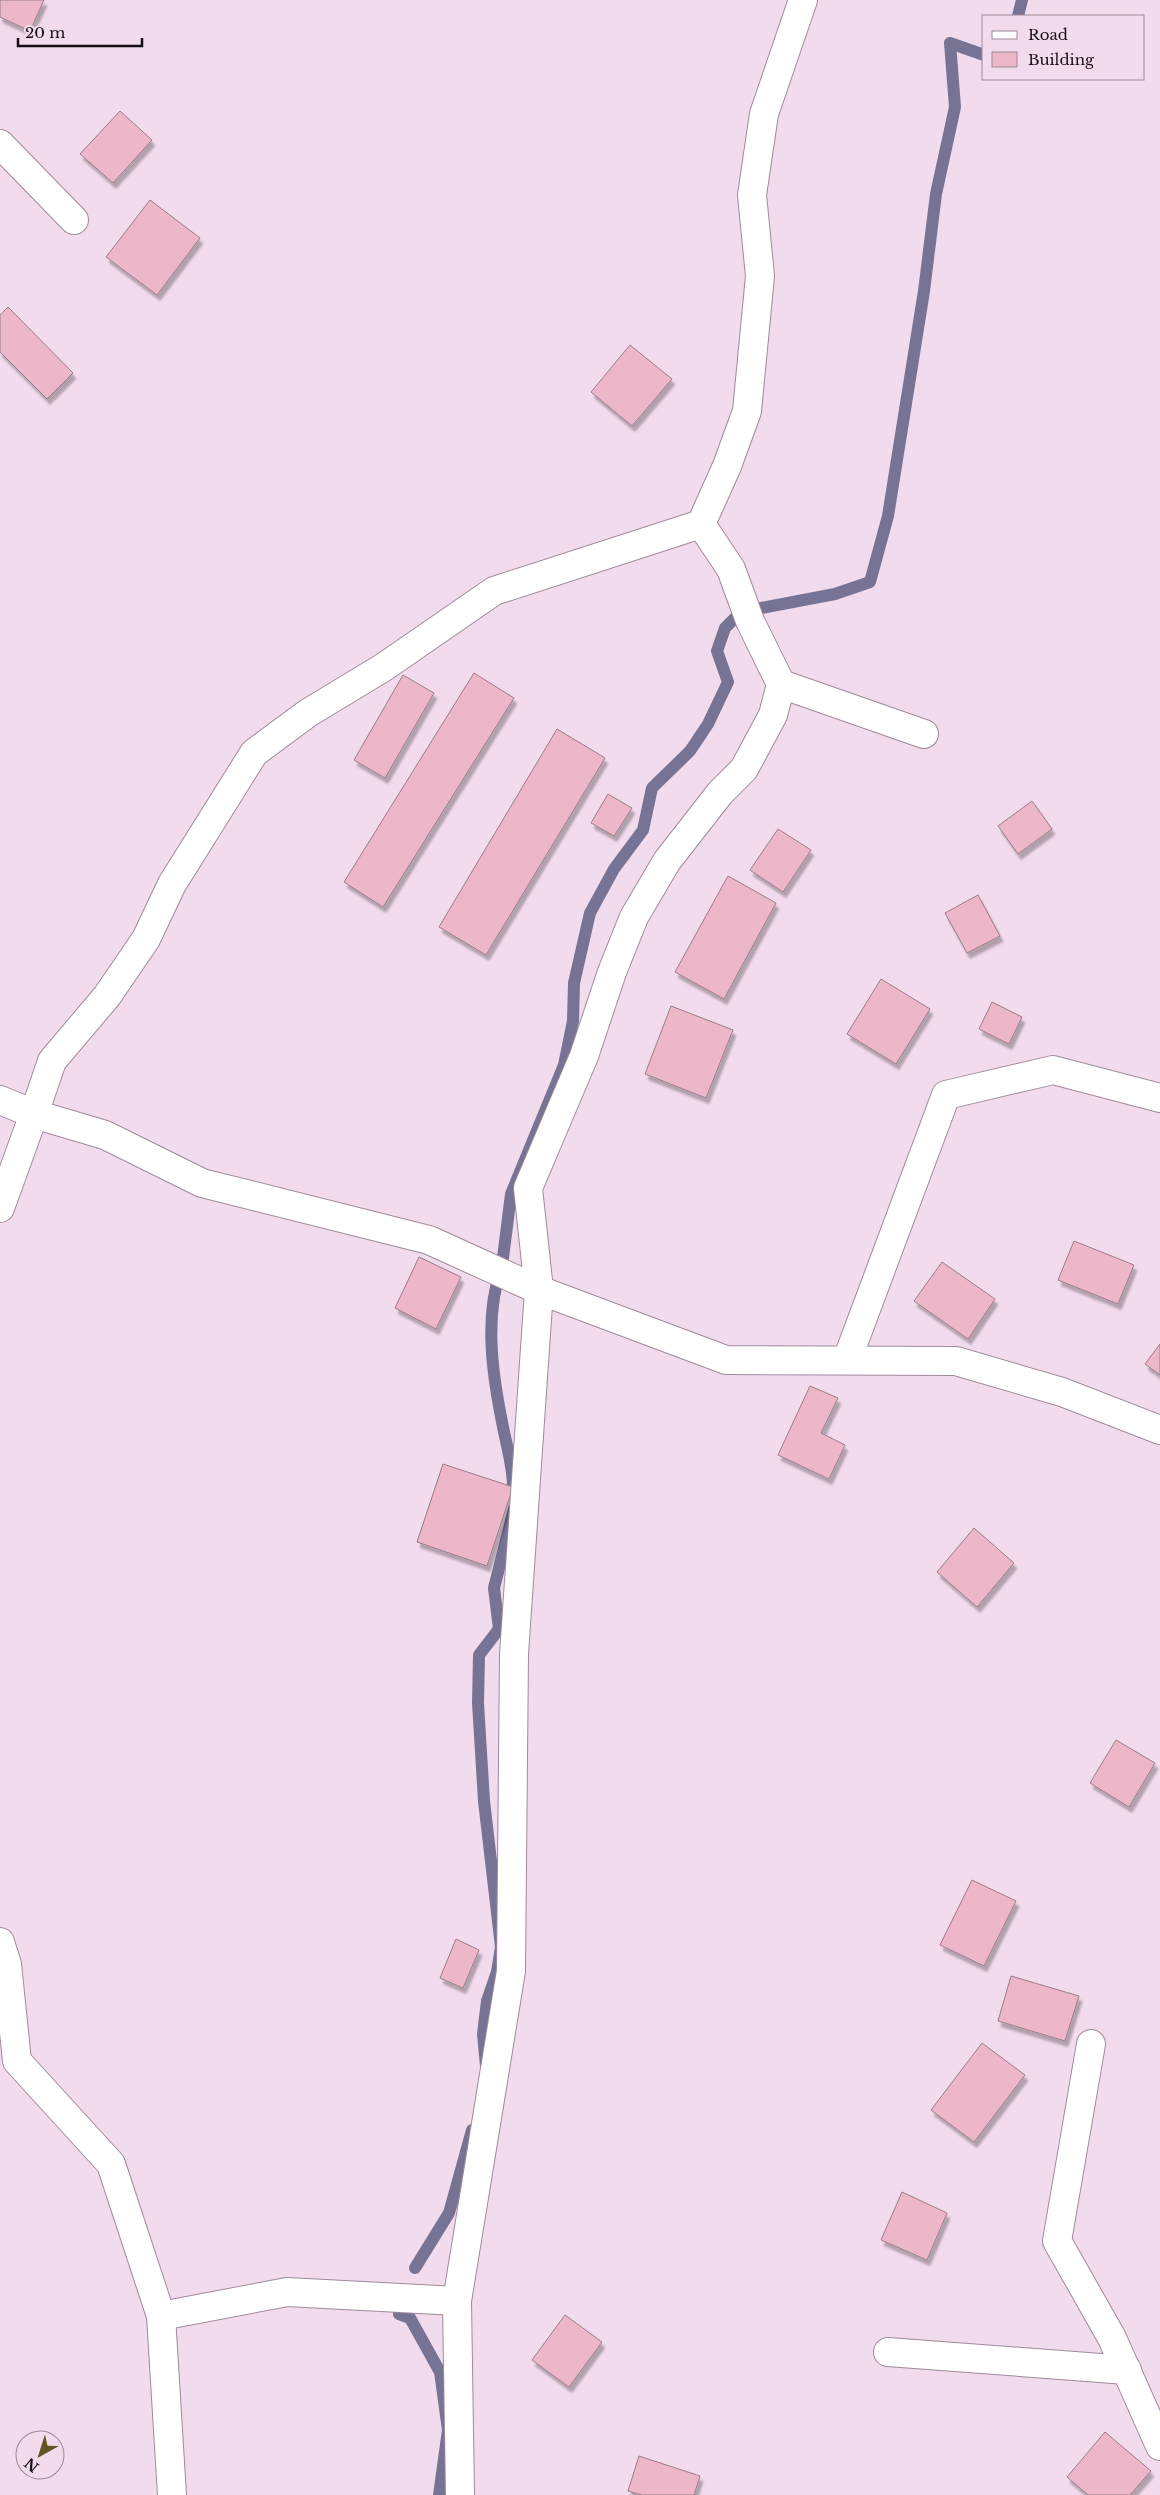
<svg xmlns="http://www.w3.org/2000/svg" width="1160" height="2495" font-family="'Libre Baskerville',serif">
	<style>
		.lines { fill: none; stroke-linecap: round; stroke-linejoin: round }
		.stream { stroke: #767395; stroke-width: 12 }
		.building { fill: #eeb7c9; stroke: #987d85; filter: url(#shadow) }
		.minor-casing { stroke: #9f8a9b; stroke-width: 30 }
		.minor { stroke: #fff; stroke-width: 28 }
	</style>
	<defs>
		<filter id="shadow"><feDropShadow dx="3" dy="5.5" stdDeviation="1" flood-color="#0004"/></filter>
	</defs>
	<rect width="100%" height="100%" fill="#f2dbed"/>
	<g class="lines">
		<!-- stream -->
		<g class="stream">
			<path d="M1018,16L1022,0"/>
			<path d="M756,609L835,594L870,582L888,516L924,291L936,194L955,107L950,43L984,55"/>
			<path d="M513,1487C513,1465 506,1444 502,1422C492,1372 484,1315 502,1266L511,1194L564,1065L573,1021L574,983L590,913L614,869L643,830L652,788L690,751L708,724L728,682L717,651L725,628L736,617"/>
			<path d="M486,2066L483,2034L487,2001L497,1972L501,1947L484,1801L478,1703L479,1655L499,1629L494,1588L514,1509"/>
			<path d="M415,2268L449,2213L472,2130"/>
			<path d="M399,2314L410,2318L440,2372L448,2430L439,2495"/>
		</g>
	</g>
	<!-- building -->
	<g class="building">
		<path d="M0,0H44L30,31L0,17Z"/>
		<path d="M120,111L152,140L113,183L80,154Z"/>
		<path d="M150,200L200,238L157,295L106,257Z"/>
		<path d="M8,307L73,373L47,399L0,352V315Z"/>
		<path d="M630,345L672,379L632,426L591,392Z"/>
		<path d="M474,673L514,698L383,907L344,882Z"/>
		<path d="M403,675L434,693L385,778L354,760Z"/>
		<path d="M557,729L605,758L486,955L439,927Z"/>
		<path d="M608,794L632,808L614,836L591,823Z"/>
		<path d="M1032,801L1052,829L1018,854L998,826Z"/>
		<path d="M778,829L811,850L783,892L750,870Z"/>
		<path d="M728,876L776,903L724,999L675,972Z"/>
		<path d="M978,895L1000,936L967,953L945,913Z"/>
		<path d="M881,979L930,1009L896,1064L847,1034Z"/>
		<path d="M992,1002L1022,1017L1009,1044L979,1029Z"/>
		<path d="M671,1006L733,1030L706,1098L645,1074Z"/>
		<path d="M1074,1241L1134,1265L1118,1304L1058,1280Z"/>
		<path d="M419,1257L461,1277L436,1329L395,1308Z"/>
		<path d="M942,1262L995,1299L968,1339L914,1301Z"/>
		<path d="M1160,1344V1375L1145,1364Z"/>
		<path d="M810,1386L838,1398L821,1433L845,1445L829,1479L778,1455Z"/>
		<path d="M443,1464L513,1487L487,1566L417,1542Z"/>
		<path d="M974,1528L1014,1563L977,1607L937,1572Z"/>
		<path d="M1116,1740L1155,1763L1129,1807L1090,1783Z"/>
		<path d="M972,1880L1016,1901L984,1966L940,1945Z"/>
		<path d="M456,1939L479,1950L463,1988L440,1978Z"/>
		<path d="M1011,1976L1079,1996L1065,2041L998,2021Z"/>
		<path d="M982,2043L1025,2075L974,2142L931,2110Z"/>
		<path d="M902,2192L947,2213L927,2260L881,2240Z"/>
		<path d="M565,2315L602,2342L569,2387L532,2360Z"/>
		<path d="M1105,2432L1151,2471L1130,2495H1088L1067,2477Z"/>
		<path d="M639,2456L700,2476L694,2495H642L628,2491Z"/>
	</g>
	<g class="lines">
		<defs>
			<g id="minor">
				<path d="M0,144L74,220"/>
				<path d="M781,684L924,734"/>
				<path d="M0,1100L34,1114L52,1061L107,996L146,939L172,884L254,753L308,713L384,667L494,591L701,524"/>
				<path d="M0,1208L34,1114L105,1135L202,1183L429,1240L539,1290L528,1188L584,1056L612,972L634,917L667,861L720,793L744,769L773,715L781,684L750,621L731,569L701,524L727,466L747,411L760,276L752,195L764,114L803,0"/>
				<path d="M847,1360L946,1095L1053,1070L1160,1098"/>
				<path d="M0,1942L7,1964L17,2061L111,2164L161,2316L172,2495"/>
				<path d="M1091,2044L1057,2241L1112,2338L1160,2446"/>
				<path d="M161,2316L287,2292L457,2301"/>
				<path d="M888,2352L1127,2370"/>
				<path d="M460,2495L457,2301L511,1971L514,1654L539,1290L726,1360L956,1361L1062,1392L1160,1430"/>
			</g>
		</defs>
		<!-- minor casing -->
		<use href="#minor" class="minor-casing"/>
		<!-- minor -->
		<use href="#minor" class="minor"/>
	</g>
	<!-- legend -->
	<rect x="982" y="15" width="162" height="65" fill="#f2dbed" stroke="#9a8996"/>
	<rect x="992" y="31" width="25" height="8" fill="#ffffff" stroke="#9a8996"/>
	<text x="1028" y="40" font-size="15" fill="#160e14">Road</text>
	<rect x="992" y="52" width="25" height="15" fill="#eeb7c9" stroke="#9a8996"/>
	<text x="1028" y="65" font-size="15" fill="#160e14">Building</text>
	<!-- north arrow -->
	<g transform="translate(40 2455) rotate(219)"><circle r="24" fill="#f2dbed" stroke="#9a8996"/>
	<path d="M0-4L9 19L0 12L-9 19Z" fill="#635522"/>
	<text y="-8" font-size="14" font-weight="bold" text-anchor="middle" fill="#160e14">N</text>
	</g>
	<!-- scale -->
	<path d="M18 38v8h124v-8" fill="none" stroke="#160e14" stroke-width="2.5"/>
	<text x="25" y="38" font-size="15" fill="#160e14" stroke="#f2dbed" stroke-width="4" paint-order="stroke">20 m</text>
</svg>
